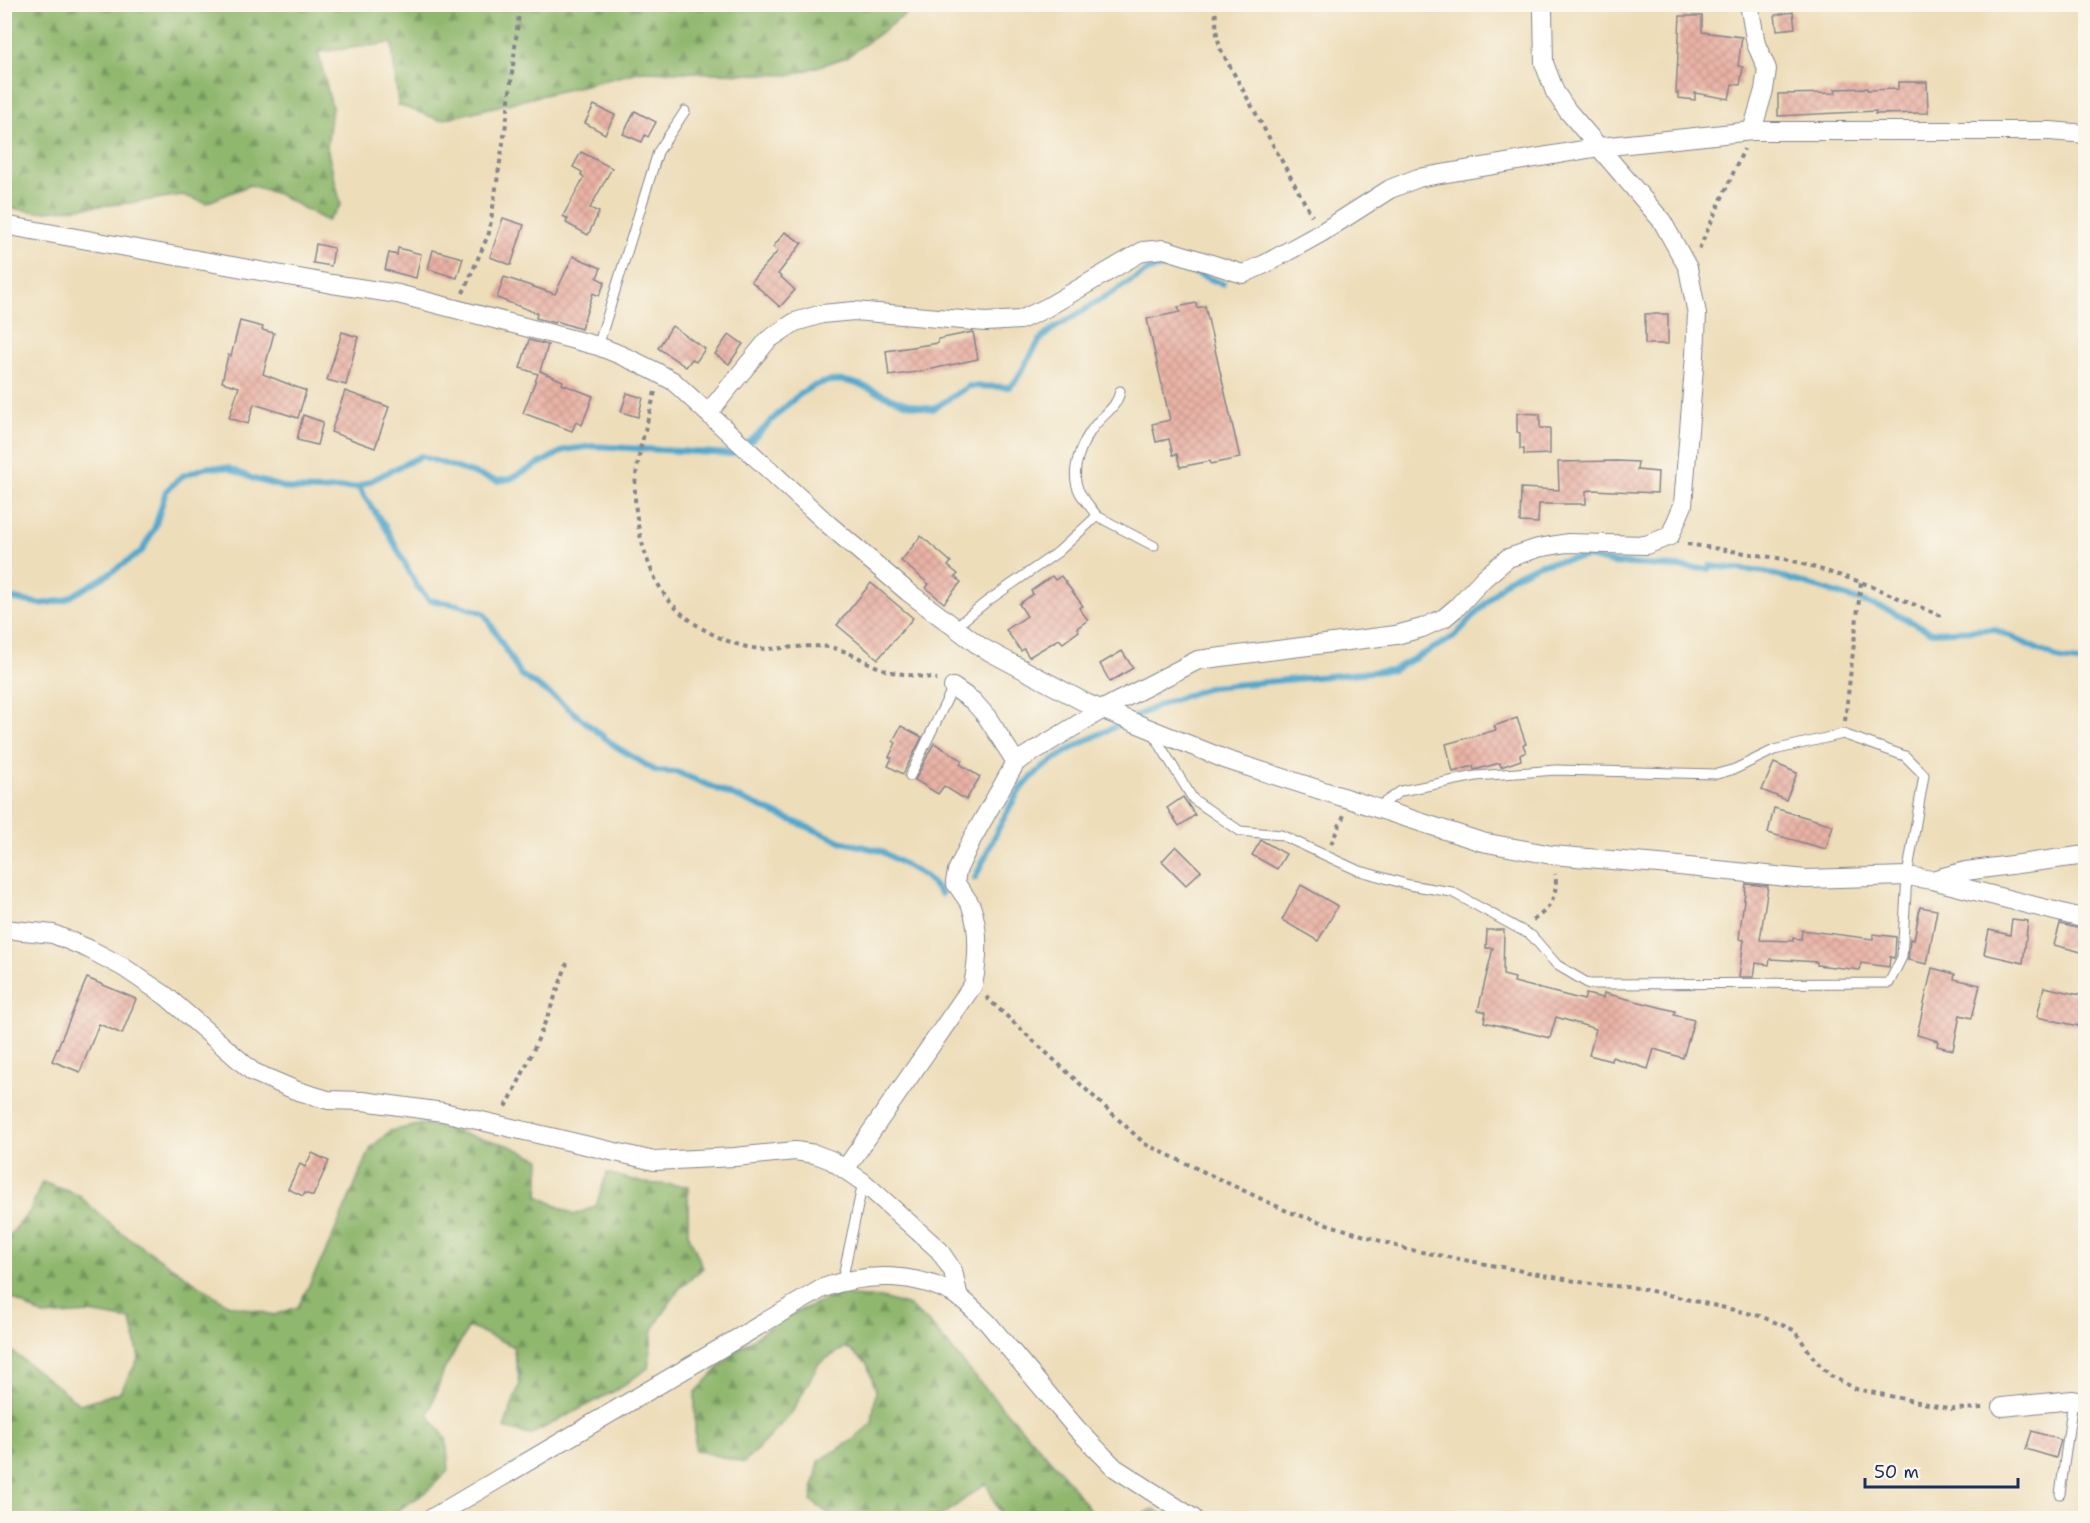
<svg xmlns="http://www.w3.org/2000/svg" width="2090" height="1523" font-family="'Shantell Sans',sans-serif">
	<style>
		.forest { fill: url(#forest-firs); stroke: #557366; stroke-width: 1.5 }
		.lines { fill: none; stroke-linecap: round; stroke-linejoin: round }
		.stream { stroke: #51a8cd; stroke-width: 6 }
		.building { fill: url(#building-cross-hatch) }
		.lane-casing { stroke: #84868c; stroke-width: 11 }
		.street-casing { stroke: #84868c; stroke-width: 20 }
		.path { stroke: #84868c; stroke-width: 4; stroke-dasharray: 4.5 4.5; stroke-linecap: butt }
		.lane { stroke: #fff; stroke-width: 9 }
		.street { stroke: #fff; stroke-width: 18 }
	</style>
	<defs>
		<pattern id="forest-firs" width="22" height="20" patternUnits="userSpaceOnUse" patternTransform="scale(1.5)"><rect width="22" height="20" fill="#8fb76d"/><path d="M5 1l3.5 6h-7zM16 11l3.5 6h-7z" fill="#74955d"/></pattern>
		<pattern id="building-cross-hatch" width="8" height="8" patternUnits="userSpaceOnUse" patternTransform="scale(1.5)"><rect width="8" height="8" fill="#e9b2a5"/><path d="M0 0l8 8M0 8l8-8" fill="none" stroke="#c79990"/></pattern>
	</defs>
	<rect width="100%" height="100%" fill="#fbf7ec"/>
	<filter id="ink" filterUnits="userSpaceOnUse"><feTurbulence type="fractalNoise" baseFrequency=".0167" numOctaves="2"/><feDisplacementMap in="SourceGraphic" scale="12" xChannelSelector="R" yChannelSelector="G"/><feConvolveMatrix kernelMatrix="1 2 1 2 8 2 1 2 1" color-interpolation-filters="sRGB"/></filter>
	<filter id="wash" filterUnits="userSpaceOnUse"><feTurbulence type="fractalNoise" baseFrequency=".008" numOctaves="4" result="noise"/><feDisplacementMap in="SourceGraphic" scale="24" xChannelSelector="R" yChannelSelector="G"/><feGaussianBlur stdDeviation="1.35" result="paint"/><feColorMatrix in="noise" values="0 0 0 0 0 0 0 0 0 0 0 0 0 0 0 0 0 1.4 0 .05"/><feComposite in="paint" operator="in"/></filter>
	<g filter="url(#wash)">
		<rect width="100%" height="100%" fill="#edddb9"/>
		<!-- forest -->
		<g class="forest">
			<path d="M5,4H918V5L847,57L792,75L643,71L440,120L398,105L392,43L318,52L332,107L327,148L341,205L327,221L278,194L250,185L206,203L182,195L129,203L37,212L5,207Z"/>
			<path d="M424,1124L508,1145L540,1159L538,1196L574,1215L596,1206L607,1173L644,1183L688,1186V1233L703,1268L679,1289L653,1329L648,1368L616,1390L530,1435L504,1428L520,1383L513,1346L469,1327L444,1370L428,1415L446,1438L449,1470L425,1493L386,1518H5V1346L80,1404L120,1392L139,1358L131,1320L90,1313L43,1316L5,1294V1241L30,1211L42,1182L78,1195L116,1229L227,1304L274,1315L298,1307L327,1249L371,1148L390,1131Z"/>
			<path d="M835,1295L882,1298L909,1306L931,1325L990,1394L1065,1476L1095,1518H1002L986,1483L946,1513L932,1518H835L811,1501L819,1461L853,1440L872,1423L876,1390L867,1364L846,1347L819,1363L791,1414L744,1463L695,1450V1393L734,1352L783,1318Z"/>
			<path d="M1153,1509L1168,1518H1134Z"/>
		</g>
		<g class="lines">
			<!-- stream -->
			<g class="stream">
				<path d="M358,487L386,528L417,586L429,600L459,605L484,613L520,674L557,699L615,746L656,771L677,772L843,842L881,851L926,877L941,894"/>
				<path d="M4,597L41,604L65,600L109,574L142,551L155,527L166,491L182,476L207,467L228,468L254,479L290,489L320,490L358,487L421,456L497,481L510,479L565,450L593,446L731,454C770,436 795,374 845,381C859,383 871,389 884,395C900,402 916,407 933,409L969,386L1009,387L1015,382L1040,340L1050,331L1149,270L1167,266L1192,272L1223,284"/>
				<path d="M1134,717L1164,703L1211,687L1393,670L1454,637L1508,579L1540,564L1587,557L1613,563L1709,569L1710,566L1765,572L1817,587L1886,609L1932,632L1994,629L2061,660L2086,663"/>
				<path d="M975,878C988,852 1001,819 1017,795C1038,762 1088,739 1123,723"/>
			</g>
		</g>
		<g id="blocks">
			<!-- building -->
			<g class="building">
				<path d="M1793,12L1795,28L1777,30L1775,15Z"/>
				<path d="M1680,16H1702V32L1742,37L1738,66L1743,67L1740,85L1732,84L1729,99L1695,93V100L1678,98V93H1676Z"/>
				<path d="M1898,82H1927L1928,113L1875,114L1876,111L1778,116V94L1836,93L1835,89L1867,88V90L1898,89Z"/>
				<path d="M594,105L615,115L605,134L585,123Z"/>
				<path d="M635,111L656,122L648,137L645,135L642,142L623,134Z"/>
				<path d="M581,152L612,168L590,208L599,212L588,235L566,223L568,219L563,216L584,177L581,175L582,172L573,167Z"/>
				<path d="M503,218L524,225L511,265L490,257Z"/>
				<path d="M785,232L802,243L778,274L795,290L780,307L751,281L778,251L773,247Z"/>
				<path d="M316,244L334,248L331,266L313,263Z"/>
				<path d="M398,248L421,254L416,278L385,270L389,253L397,255Z"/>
				<path d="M433,250L463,258L457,278L428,269Z"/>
				<path d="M573,256L601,268L597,278L605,282L599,296L593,293L581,329L556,321L555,323L536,318L537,313L497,298L504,277L555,294Z"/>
				<path d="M1196,303L1197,308L1205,306L1240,458L1211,464L1210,461L1180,467L1177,454L1173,455L1169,439L1156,442L1152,424L1170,420L1147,319L1180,312L1178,307Z"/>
				<rect x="1645" y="314" width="23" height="30"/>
				<path d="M240,321L263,327L262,330L274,333L263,374L306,391L298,418L254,404L248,424L229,418L239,387L222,382L228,355L231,356Z"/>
				<path d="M672,326L705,349L696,362L692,359L686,367L658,348Z"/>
				<path d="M342,332L358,337L346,385L327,380Z"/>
				<path d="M973,332L978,359L923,371L889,376L886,351L938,343V339Z"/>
				<path d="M729,334L743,344L729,364L715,354Z"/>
				<path d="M529,340L548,345L540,371L563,381L562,384L593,396L582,425L576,422L572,431L523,413L538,374L520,368Z"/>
				<path d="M345,391L389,407L375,448L331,432Z"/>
				<path d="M627,393L643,398L638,417L621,412Z"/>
				<path d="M1517,413L1540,414V428H1550V454L1524,455V449H1520V433L1517,432Z"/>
				<path d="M303,415L323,422L317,445L297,440Z"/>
				<path d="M1617,461L1638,462L1637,470L1658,472L1657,493L1592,490L1586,491V504H1539L1538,523L1520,522L1521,488L1559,490L1558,462Z"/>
				<path d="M921,536L951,562L948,566L958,574L955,577L961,582L944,603L926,588L929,584L901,561Z"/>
				<path d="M1052,576L1055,580L1061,576L1083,606L1079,608L1088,620L1077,628L1079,631L1063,643L1059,639L1029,657L1024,649L1021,651L1006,630L1027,616L1019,604L1033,594L1031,591Z"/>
				<path d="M871,583L913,618L878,659L837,625Z"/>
				<path d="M1122,651L1133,668L1110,682L1100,664Z"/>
				<path d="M1517,718L1526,744L1523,745L1526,752L1520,755L1521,760L1501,767L1500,763L1474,770L1473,766L1453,772L1446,744L1496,730L1494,726Z"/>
				<path d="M901,726L922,737L903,774L888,766L892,758L889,757L896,743L893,741Z"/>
				<path d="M934,743L962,760L960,764L980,777L966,800L944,786L938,794L915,780Z"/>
				<path d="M1774,763L1797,773L1786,800L1762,790Z"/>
				<path d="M1183,797L1195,815L1179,826L1167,808Z"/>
				<path d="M1774,808L1833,825L1826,849L1768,833Z"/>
				<path d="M1261,840L1286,854L1277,869L1252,855Z"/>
				<path d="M1176,846L1201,871L1186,885L1162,861Z"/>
				<path d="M1746,884L1768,886L1760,940L1793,941V938L1801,939L1802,930L1873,939V934L1896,937L1895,955L1894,958L1890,957L1889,967L1861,963L1860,970L1817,965V962L1770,959L1769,965L1756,963L1754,977H1739L1744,940L1739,939Z"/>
				<path d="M1301,885L1338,906L1318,941L1282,920Z"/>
				<path d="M1920,907L1937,910L1927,964L1908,960L1910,939L1914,940Z"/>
				<path d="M2012,919L2028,921L2023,963L1984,954L1989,930L2010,935Z"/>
				<path d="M2060,924L2085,930V953L2054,945Z"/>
				<path d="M1487,930H1504L1503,975L1515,978L1514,982L1584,1000L1586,994L1603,998L1604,993L1675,1011L1674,1015L1694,1020L1683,1058L1654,1049L1648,1069L1612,1057L1611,1061L1589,1055L1596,1029L1556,1017L1550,1038L1484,1022L1486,1012L1478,1010L1493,948H1486Z"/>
				<path d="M1932,968L1955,974L1954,979L1980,985L1972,1018L1960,1015L1953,1050L1937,1046L1938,1041L1917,1035Z"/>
				<path d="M87,978L136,999L122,1034L99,1024L80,1072L52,1061Z"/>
				<path d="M2044,987L2085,996L2079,1026L2037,1017Z"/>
				<path d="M312,1153L329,1161L313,1196L305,1193L303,1196L288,1189L300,1164L305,1167Z"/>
				<path d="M2032,1431L2061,1440L2056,1458L2026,1449Z"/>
			</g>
		</g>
	</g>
	<g filter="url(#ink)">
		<use href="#blocks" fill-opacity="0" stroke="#84868c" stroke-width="1.5"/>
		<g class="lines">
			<defs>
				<g id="lane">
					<path d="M598,346L658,152L685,111"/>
					<path d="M1097,516L1154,546"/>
					<path d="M954,628L986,602L1058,552L1097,516C1092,509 1085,501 1080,493C1068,472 1082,441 1096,424C1106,412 1117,407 1120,391"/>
					<path d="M1152,732L1193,799L1240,831L1281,835L1357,870L1409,885L1452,892L1532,936L1557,965L1589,984L1889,983L1902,957L1907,876L1924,775L1905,756L1843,734L1774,750L1735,769L1717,774L1556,770L1476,776L1401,791L1375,809"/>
					<path d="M910,776L953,687"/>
					<path d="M842,1281L863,1182"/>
					<path d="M2060,1494L2073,1400"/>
				</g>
				<g id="street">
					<path d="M1749,4L1756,44L1767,69L1764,90L1752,131"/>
					<path d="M4,225L332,284L398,294L598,346C625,356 648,367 673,381L829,525L908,592L981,647L1086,703L1227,760L1482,842L1552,855L1659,864L1806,879L1907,876L1932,880L1966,871L2086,855"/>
					<path d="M708,413L768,340L795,322L822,314L854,311L986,322L1020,320L1046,308L1143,251L1164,249L1243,274L1265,264L1321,233L1390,189L1418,178L1600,147L1752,131H2050L2086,134"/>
					<path d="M953,687L973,701L987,717L1016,762"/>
					<path d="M1936,881L2086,919"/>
					<path d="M4,929L53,934L89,949L123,967L166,996L253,1072L295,1090L328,1100L363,1101L443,1112L654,1161L735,1157L795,1151L815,1154L831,1160L863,1182L939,1250L953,1271L959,1298"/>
					<path d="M846,1168L973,985C978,961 980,930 971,906C967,898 960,890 955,882L957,871L972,839L1016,762L1103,709L1198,660L1396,635L1422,628L1444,618L1457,607L1484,578L1508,558L1538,548L1567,543L1646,545L1670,536L1683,505L1695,355L1697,314L1688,268L1662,221L1567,110L1555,92L1544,63L1543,11L1541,4"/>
					<path d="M2002,1407L2073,1400L2086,1403"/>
					<path d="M432,1518L823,1288C866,1272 918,1272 959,1297C969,1304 978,1314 987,1322L1077,1429L1115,1468L1193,1518"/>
				</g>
			</defs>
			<!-- lane casing -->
			<use href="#lane" class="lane-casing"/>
			<!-- street casing -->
			<use href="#street" class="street-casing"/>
			<!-- path -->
			<g class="path">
				<path d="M1215,4L1217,36L1221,50L1312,216"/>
				<path d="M1699,249L1744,149"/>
				<path d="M463,293L489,233L507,117L520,4"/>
				<path d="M655,392C648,420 639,448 636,476C631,512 644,564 664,594C682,620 717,640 747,647C775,653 805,642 833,648C853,652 869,665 888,671C903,675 921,676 937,679"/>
				<path d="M1687,544L1790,560L1861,582L1941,616"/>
				<path d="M1845,721L1861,582"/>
				<path d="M1331,844L1344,815"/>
				<path d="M1533,920C1550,910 1559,893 1555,874"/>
				<path d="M986,997L1145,1144L1289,1212L1406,1249L1591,1284L1638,1288L1760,1316L1794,1330L1816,1361L1831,1376L1856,1389L1952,1409L1986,1408"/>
				<path d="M506,1107C530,1061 550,1013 567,963"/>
			</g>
			<!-- lane -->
			<use href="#lane" class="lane"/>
			<!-- street -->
			<use href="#street" class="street"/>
		</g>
	</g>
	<!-- margin -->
	<rect width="2090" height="1523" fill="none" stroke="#fbf7ec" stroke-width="24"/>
	<!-- scale -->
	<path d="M1865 1478v9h153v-9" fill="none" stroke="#1b2f5e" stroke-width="3"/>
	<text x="1874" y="1478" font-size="18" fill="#1b2f5e" stroke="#fbf7ec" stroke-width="4.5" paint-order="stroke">50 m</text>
</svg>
